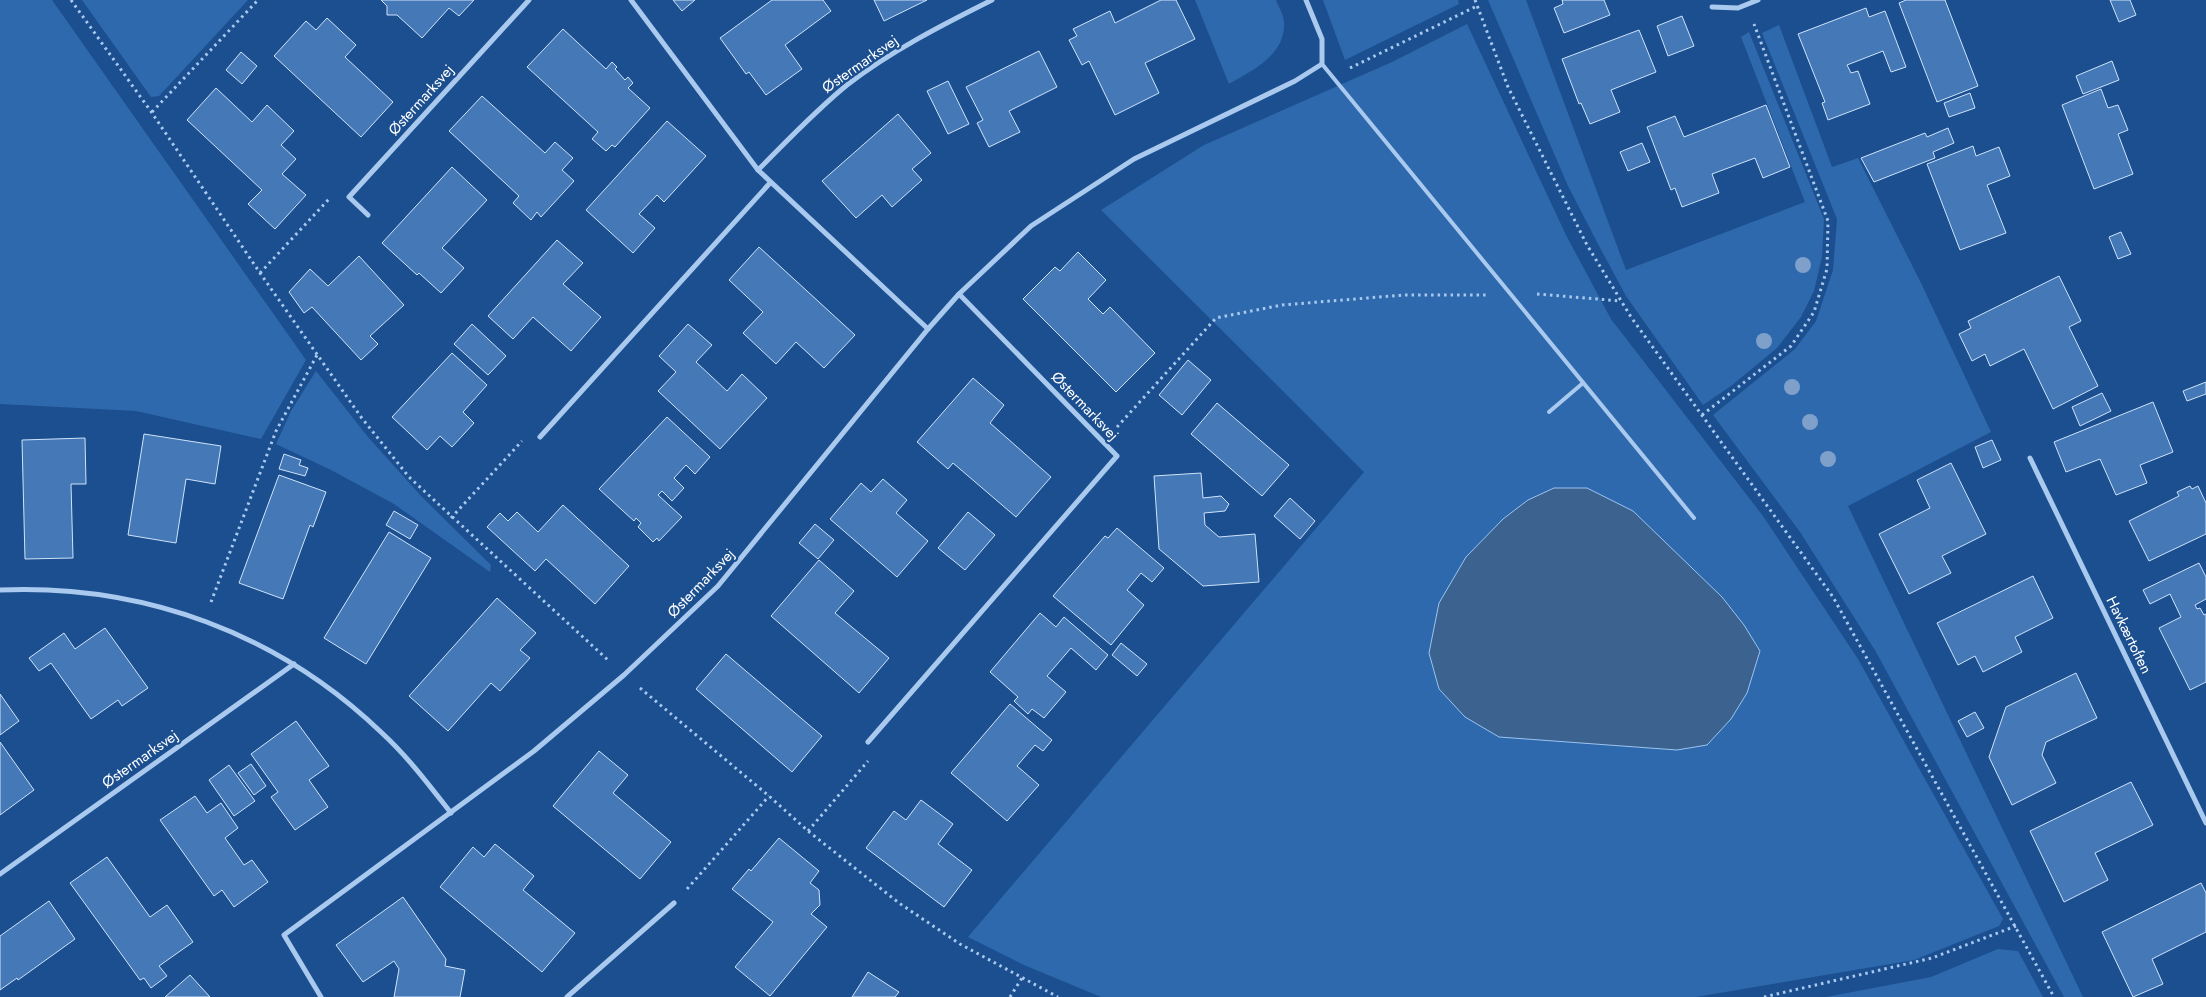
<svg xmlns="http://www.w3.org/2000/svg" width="2206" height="997" font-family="Jost,sans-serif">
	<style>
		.green { fill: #2e69ad }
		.water { fill: #3c6290; stroke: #9cc4f0 }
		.building { fill: #4478b7; stroke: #cfe3fa }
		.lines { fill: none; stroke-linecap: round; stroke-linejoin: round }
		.path { stroke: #a9c9ee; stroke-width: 3; stroke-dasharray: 2.5 4; stroke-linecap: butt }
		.service { stroke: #a9c9ee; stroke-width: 4 }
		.minor { stroke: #a9c9ee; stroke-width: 5 }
		.tree { fill: #7ea0ca }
		.labels { text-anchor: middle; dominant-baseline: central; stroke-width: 4.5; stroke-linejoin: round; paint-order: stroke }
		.street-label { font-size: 15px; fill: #fff; stroke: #1b4f8f }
	</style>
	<rect width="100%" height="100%" fill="#1b4f8f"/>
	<!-- green -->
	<g class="green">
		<path d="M0,0H52L306,360L261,439L136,411L0,404Z"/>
		<path d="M82,0H248L159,96L151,97Z"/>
		<path d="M1195,0H1276C1278,6 1284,15 1284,22C1286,55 1253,70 1229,84Z"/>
		<path d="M1323,0H1458L1459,4L1345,60Z"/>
		<path d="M1488,0H1526L1626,270L1805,202L1741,37L1749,32L1824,219L1822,257L1814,291L1801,317L1777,348L1731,386L1703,405L1626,296L1598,244L1568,186Z"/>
		<path d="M1467,24L1566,235L1611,319L1763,516L1858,659L2003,919L1999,926L1914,960L1696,997H1101L1024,965L968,937L1364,472L1101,210L1204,145L1392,62Z"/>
		<path d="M1779,25L1832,167L1858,158L1921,283L1991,432L1848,506L2083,997H2064L1876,652L1800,532L1713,415L1795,349L1816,321L1833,270L1837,219L1762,33Z"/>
		<path d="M316,371L368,437L421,496L491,565L490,572L394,504L331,470L276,444L291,411Z"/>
		<path d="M1998,949L2018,951L2043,997H1826L1931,977Z"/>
	</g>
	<!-- water -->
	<path class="water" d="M1554,488H1587L1633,511L1722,597L1744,625L1760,651L1747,693L1731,719L1707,745L1677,750L1499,737L1465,717L1439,689L1429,653L1439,603L1466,557L1503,519L1528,500Z"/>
	<!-- building -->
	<g class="building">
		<path d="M381,0H474L459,16L449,8L422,38L397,15H387V6Z"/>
		<path d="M673,0H695L682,11Z"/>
		<path d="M772,0H823L831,11L785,45L802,69L766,95L749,72L746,74L720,38Z"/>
		<path d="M874,0H927L884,21Z"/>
		<path d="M1161,0H1176L1195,39L1145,63L1159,93L1115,115L1089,61L1082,65L1069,40L1077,36L1073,29L1110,11L1115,23Z"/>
		<path d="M1562,0H1604L1610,15L1564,33L1554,8L1563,4Z"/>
		<path d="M1906,0H1945L1978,86L1937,102L1899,3Z"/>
		<path d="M2110,0H2130L2136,15L2119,22Z"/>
		<path d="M1866,8L1869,17L1885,11L1906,67L1891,72L1883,51L1847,65L1851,73L1858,71L1870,104L1828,120L1822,103L1825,102L1798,34Z"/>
		<path d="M1682,16L1694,46L1668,56L1657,26Z"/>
		<path d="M327,18L356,45L345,57L393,102L361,137L274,56L306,21L316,30Z"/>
		<path d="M563,29L606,69L612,62L617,67L615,69L625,80L628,77L633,83L628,88L650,108L615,147L612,145L606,151L592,139L598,132L527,67Z"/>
		<path d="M1639,30L1656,72L1611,90L1620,112L1590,124L1581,103L1579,104L1562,59Z"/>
		<path d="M1039,51L1057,87L1009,111L1020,132L989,147L977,123L983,120L966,87Z"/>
		<path d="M241,52L257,66L242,84L226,70Z"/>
		<path d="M2112,61L2119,80L2083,94L2076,76Z"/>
		<path d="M948,81L969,124L948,134L927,91Z"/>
		<path d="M216,88L252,122L267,105L294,131L281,145L296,159L282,174L306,195L275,229L248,204L262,190L187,120Z"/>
		<path d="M2101,89L2108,108L2118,105L2128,130L2118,134L2133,174L2094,189L2062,105Z"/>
		<path d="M1970,93L1975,108L1949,117L1944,103Z"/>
		<path d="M482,96L545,153L555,142L573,158L562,170L574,181L541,217L537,212L531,220L513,203L519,196L449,131Z"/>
		<path d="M1766,105L1790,167L1763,178L1755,158L1712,174L1719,193L1682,207L1675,188L1671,190L1647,127L1675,116L1684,137Z"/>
		<path d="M898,114L931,153L912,169L922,180L892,207L882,195L856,218L822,181Z"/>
		<path d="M667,121L706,156L664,202L657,195L639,214L655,228L633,253L586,210Z"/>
		<path d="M1948,128L1954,143L1933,152L1935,158L1874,182L1861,158L1925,133L1927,137Z"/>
		<path d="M1642,143L1650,162L1628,171L1620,152Z"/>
		<path d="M1973,146L1976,156L1999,147L2010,176L1987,185L2006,233L1960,250L1927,164Z"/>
		<path d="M452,167L487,200L442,248L464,268L441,293L419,273L417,275L382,243Z"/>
		<path d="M2121,232L2131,254L2118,259L2109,237Z"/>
		<path d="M557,240L583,263L563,284L601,317L571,351L533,317L513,339L488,316Z"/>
		<path d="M759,247L855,335L824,368L796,342L776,364L743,333L763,312L729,280Z"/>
		<path d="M1078,252L1106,280L1088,299L1103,314L1110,307L1155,353L1116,392L1023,299L1055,267L1060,271Z"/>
		<path d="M359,256L404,305L370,336L378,344L361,360L312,307L304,313L289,292L310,269L328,286Z"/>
		<path d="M2059,276L2081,321L2069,327L2098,386L2053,409L2024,349L1990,366L1985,354L1972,361L1959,334L1971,328L1968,321Z"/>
		<path d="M472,324L506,356L488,375L454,344Z"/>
		<path d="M688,324L712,345L696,362L727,391L742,374L767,398L720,449L658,391L676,372L659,356Z"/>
		<path d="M452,353L487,385L463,412L474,423L452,447L440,436L427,450L392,417Z"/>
		<path d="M1188,360L1211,380L1182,415L1159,395Z"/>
		<path d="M973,378L1004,405L990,423L1051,477L1016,517L953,463L948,469L917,442Z"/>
		<path d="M2206,382V394L2187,401L2183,391Z"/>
		<path d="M2102,393L2111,411L2080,426L2072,407Z"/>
		<path d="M2153,402L2173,452L2140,465L2147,483L2116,495L2100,459L2066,472L2054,442Z"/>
		<path d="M1217,403L1289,465L1262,496L1191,434Z"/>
		<path d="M667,417L710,457L695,474L686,465L674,478L684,488L672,501L662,491L658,495L682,517L659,541L657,538L653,542L638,527L641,523L636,518L634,521L599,489Z"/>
		<path d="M144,434L221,446L215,484L186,479L176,543L128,535Z"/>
		<path d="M85,438L86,484H71L73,558L25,559L22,440Z"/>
		<path d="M1992,440L2001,460L1983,468L1975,447Z"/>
		<path d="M284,454L301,460L299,465L308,468L305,476L279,469Z"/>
		<path d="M1951,463L1986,534L1942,556L1951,573L1909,594L1879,534L1930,508L1917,480Z"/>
		<path d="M1201,473L1203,498L1221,496L1229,504L1225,511L1204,513L1205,525L1219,537L1255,534L1259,582L1203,586L1159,549L1154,476Z"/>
		<path d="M279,475L326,492L313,527L310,525L283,599L239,583Z"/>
		<path d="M883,479L907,500L896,513L928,541L897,577L830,519L861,483L871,492Z"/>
		<path d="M2190,486L2192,489L2198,486L2206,503V534L2149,561L2129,521L2179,496L2177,492Z"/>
		<path d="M1290,498L1315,521L1300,539L1274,516Z"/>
		<path d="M563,505L629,566L595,604L546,559L535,571L487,527L500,513L508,521L517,512L538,532Z"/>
		<path d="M394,511L418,525L410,539L386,525Z"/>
		<path d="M968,512L995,535L965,570L938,548Z"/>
		<path d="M815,524L834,540L818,559L799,543Z"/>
		<path d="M1117,528L1164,568L1152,582L1141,573L1127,590L1144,605L1111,645L1053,596L1105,536L1108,538Z"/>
		<path d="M389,532L431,558L366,664L324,638Z"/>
		<path d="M819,560L854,591L835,613L889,658L859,693L771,616Z"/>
		<path d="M2199,563L2206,577V599L2195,605L2197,609L2200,608L2204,615L2206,614V682L2190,690L2159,628L2181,617L2170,594L2150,604L2143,590Z"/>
		<path d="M2033,576L2053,618L2015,637L2022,652L1983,672L1975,656L1958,665L1937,623Z"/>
		<path d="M497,598L536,633L520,650L530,658L500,691L491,683L448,731L409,696Z"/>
		<path d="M1040,613L1056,627L1064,617L1108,655L1096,670L1071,648L1047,676L1066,692L1044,718L1032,709L1028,714L1014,701L1018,697L990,672Z"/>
		<path d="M105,628L148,688L122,706L118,700L91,719L51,663L39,671L29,658L64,633L75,649Z"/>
		<path d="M1121,643L1147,664L1137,676L1112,655Z"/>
		<path d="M726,654L822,736L792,772L696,689Z"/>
		<path d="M2076,673L2097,718L2046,742L2042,755L2056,783L2012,805L1989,757L2006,707Z"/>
		<path d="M0,694L19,721L0,735Z"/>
		<path d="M1010,704L1052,740L1043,751L1035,745L1017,766L1039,785L1007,821L951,773Z"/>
		<path d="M1975,712L1984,728L1967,737L1958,721Z"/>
		<path d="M296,721L329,766L309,780L328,807L295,830L271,797L278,792L251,754Z"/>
		<path d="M0,742L34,790L0,815Z"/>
		<path d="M599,751L628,775L613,793L671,842L640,879L553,806Z"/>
		<path d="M251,764L266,786L254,795L238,773Z"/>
		<path d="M229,765L255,801L234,816L209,780Z"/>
		<path d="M2131,782L2153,825L2095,853L2108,880L2064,902L2030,831Z"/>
		<path d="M195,796L207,813L221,803L238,828L225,838L244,865L252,860L268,882L234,907L222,890L214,896L160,820Z"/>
		<path d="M921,800L953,824L938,844L972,870L944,907L866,848L894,811L906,820Z"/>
		<path d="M779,838L819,871L810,883L819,890L820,905L811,914L827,927L770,996L735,967L773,922L732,889L749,869L751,871Z"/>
		<path d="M495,844L534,876L523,890L575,933L542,972L440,887L473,847L484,857Z"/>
		<path d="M107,857L150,917L167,905L193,942L159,966L167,976L151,988L144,978L140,980L70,883Z"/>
		<path d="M2201,883L2206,893V932L2152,959L2163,984L2133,997L2102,932Z"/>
		<path d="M403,897L446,959L445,966L465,970L460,997H394L399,969L394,961L363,982L336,945Z"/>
		<path d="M49,901L75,939L18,980L17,978L0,990V936Z"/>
		<path d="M868,972L899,992L895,997H852Z"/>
		<path d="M190,975L210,997H165Z"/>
	</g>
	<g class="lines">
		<!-- path -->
		<g class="path">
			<path d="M71,0L152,113L260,273L361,417L409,477L609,661"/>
			<path d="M1475,0L1508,87L1587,245L1631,317L1833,597L2054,997"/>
			<path d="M1350,68L1477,6"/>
			<path d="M152,112L258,0"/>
			<path d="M260,273L329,199"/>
			<path d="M1537,294L1621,301"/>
			<path d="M1702,415L1791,346L1814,312L1827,269L1828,221L1754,24"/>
			<path d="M1117,427L1216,318L1282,305L1404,295H1486"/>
			<path d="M451,518L522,441"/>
			<path d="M211,602L276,431L317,355"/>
			<path d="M640,688L769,796L808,831L899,903L960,944L1058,997"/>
			<path d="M808,831L868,761"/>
			<path d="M687,889L769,796"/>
			<path d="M1010,997L1022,978"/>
			<path d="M1764,997L1932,958L2016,926"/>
		</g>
		<!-- service -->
		<g class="service">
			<path d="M1322,64L1694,518"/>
			<path d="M1549,412L1583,383"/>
		</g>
		<!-- minor -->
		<g class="minor">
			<path d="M631,0L758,170L928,329"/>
			<path d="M1712,7L1738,8L1758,0"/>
			<path d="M758,170C787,141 815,111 847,85C891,51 942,25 992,0"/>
			<path d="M368,215L349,197L529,0"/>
			<path d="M540,437L770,183"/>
			<path d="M2030,458L2206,823"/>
			<path d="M0,590C144,584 278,633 382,733C408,757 429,785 451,813"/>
			<path d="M868,742L1117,456L959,294"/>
			<path d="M0,874L294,664"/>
			<path d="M321,997L284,935L534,751L624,675L718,586L928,329L959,294L1031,226L1134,159L1295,81L1322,64V39L1306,0"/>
			<path d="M567,997L674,903"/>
		</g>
	</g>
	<!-- trees -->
	<g class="tree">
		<circle cx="1803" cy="265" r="8"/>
		<circle cx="1764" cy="341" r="8"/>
		<circle cx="1792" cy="387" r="8"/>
		<circle cx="1810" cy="422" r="8"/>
		<circle cx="1828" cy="459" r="8"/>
	</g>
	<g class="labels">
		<!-- street labels -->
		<g class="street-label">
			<text transform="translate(860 64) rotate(-35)">Østermarksvej</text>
			<text transform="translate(421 100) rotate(-48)">Østermarksvej</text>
			<text transform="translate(1085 406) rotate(46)">Østermarksvej</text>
			<text transform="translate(701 583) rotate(-46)">Østermarksvej</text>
			<text transform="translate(2129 635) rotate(64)">Havkærtoften</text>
			<text transform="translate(140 759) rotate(-35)">Østermarksvej</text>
		</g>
	</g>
</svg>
